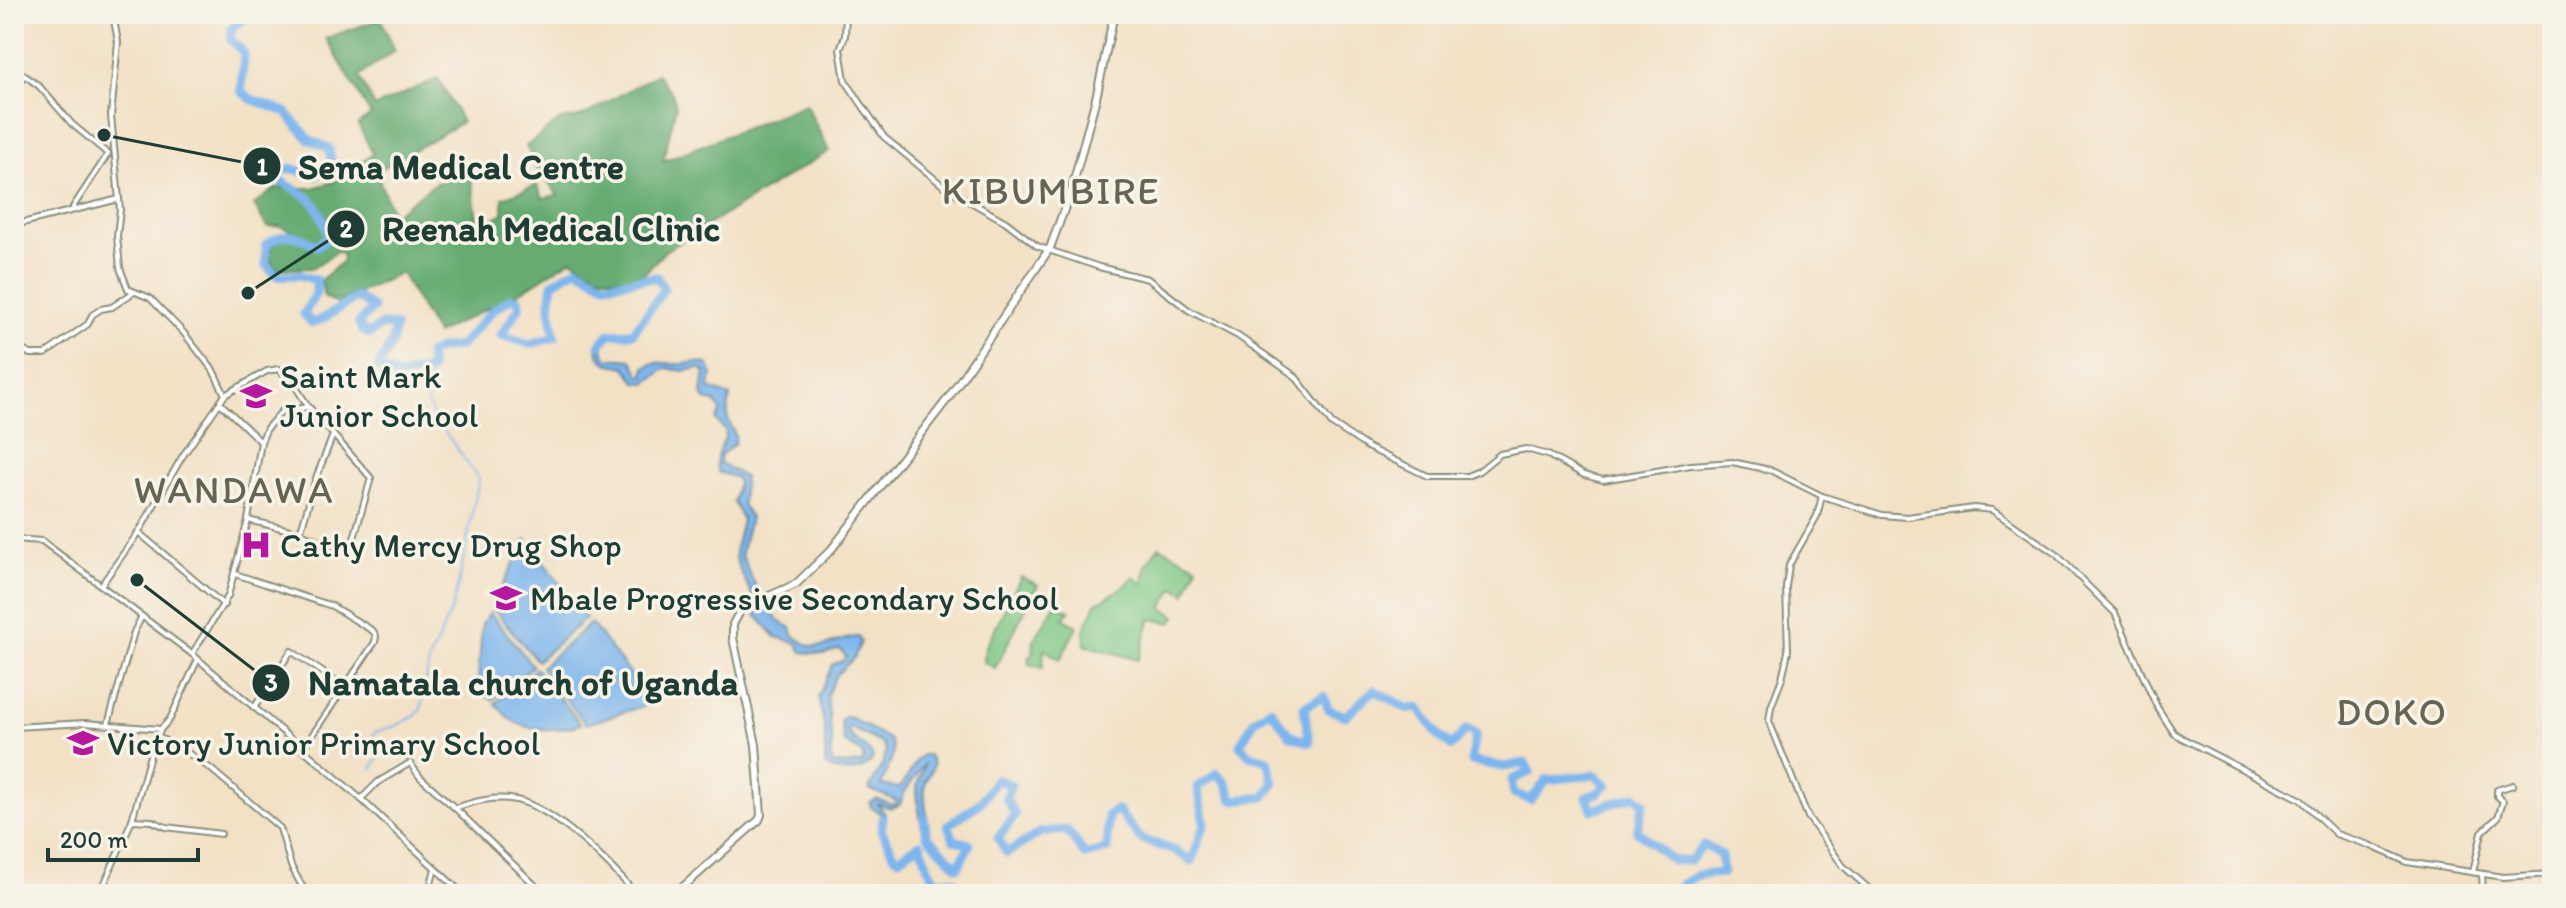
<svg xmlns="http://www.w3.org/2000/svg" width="2566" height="908" font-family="Itim,sans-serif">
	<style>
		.green { fill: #7ec785; stroke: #4e825c; stroke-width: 2 }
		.forest { fill: #66ac72; stroke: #427453; stroke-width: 2 }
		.water { fill: #7db5ed; stroke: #4e7990; stroke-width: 2 }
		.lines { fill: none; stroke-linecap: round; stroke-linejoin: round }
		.stream { stroke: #7db5ed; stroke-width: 2 }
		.river { stroke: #7db5ed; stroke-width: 9 }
		.street-casing { stroke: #898f7d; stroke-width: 8 }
		.secondary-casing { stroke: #898f7d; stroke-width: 10 }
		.street { stroke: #fff; stroke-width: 4 }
		.secondary { stroke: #fff; stroke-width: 6 }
		.labels { text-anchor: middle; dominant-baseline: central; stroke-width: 7; stroke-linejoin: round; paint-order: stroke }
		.poi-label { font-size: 34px; fill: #1f3d34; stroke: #f7f3e8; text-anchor: start }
		.quarter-label { font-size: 38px; letter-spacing: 2px; fill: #666553; stroke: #f7f3e8 }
		.leader { fill: none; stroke: #1f3d34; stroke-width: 3 }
		.callout-dot { fill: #1f3d34; stroke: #f7f3e8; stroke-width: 3 }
		.mark-label { font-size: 24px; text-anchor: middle; font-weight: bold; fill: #fff }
		.callout-label { font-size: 36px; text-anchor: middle; font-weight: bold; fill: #1f3d34; stroke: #f7f3e8; stroke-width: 7; stroke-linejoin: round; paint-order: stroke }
	</style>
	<rect width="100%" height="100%" fill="#f7f3e8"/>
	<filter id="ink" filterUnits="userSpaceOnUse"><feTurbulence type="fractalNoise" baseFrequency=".0125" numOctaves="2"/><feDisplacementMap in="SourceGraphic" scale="16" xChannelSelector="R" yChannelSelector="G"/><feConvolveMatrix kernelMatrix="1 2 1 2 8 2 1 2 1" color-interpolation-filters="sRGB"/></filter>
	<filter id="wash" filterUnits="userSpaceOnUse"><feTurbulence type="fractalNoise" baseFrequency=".006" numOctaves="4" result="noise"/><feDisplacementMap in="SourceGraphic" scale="32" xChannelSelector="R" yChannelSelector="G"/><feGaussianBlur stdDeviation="1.8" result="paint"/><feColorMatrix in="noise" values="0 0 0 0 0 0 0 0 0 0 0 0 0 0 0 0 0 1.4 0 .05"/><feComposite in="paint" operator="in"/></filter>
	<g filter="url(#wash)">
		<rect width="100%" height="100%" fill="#f3e1c6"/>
		<!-- green -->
		<g class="green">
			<path d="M1159,546L1197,566L1185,594L1175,587L1162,607L1176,616L1172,623L1151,619L1138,660L1085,645L1084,629L1097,602C1107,599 1126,585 1134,577L1143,584L1146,565Z"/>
			<path d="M1021,577L1038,585L995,668L984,662L985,648Z"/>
			<path d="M1055,605L1070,610L1064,619L1077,626L1060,660L1044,649L1043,668L1029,664L1028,658L1033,654L1034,640Z"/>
		</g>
		<!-- forest -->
		<path class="forest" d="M381,19L395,51L359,76L375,107L438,78L462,122L376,172L393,215L436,183L471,174L479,234L486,236L487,222L503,213V198L537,185L543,198L558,195L537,168L526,146L561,120L583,116L657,74L673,95L676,106L663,161L806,104L829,151L665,251L640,278C604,279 601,279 572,259L519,293L436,334L401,273L336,303L324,297L321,280L343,261L342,253L336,252L313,268L275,269C263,249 273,240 294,237L311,245L313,239L280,226L267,227L254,205L276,188H312L334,182L373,154L358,124L371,115L326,38Z"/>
		<!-- water -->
		<g class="water">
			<path d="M606,335L608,338C603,346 601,350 607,358L632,360L640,375H644L645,367C663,358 668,366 684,364C694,363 698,360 709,365L712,373L709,388L730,396L727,417L735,435V443L721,455L720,463L744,477L742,504L750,517L741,554L760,596L753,599C749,584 737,568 735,556C734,544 741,531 742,518L733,502L738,482L736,478L718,472C712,451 725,449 726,431L716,420L721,411L715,402L705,400L702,394L705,372L700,368L683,371L666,368L646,383L636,382L626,367C612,363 603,367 597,350Z"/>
			<path d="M526,539L586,618L537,661L492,607Z"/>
			<path d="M763,601L779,621L791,628L793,635C799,639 804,644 811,646C825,650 842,637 858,637L861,642L854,658L836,675L827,695L832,744L831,762C840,767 852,764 862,763L864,757L861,752L844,742L841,721L845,717L851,718L889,739C899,754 886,770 881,785L899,788C910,779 911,764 922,755H928C940,768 926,773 925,786C923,800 927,815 929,828H922C920,814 915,796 918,782C920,774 924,772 924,764L904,793L900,805L891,808L878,804L885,814L881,830L879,821L881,814L871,807L870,803L876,799L894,805L897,801L869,789L883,763L886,751L883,744L849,727L848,731C854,744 867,744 873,757C867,774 837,775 825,765V729L818,697L833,664L842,661L846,656L840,649L824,654L802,652L797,643L776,637L756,615L759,612L757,603Z"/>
			<path d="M490,613L533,666L493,699L483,695L478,682L482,624Z"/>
			<path d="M591,623L653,703L586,724L541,667Z"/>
			<path d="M536,669L581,724C561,731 527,733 509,718C504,714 500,708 495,703Z"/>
		</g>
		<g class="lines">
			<!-- stream -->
			<g class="stream">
				<path d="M372,769L379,756L370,744L375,732L396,726L415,716L421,709L429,661L452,608L460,577L479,479L432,414L426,398L430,370"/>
				<path d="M972,894H975"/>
			</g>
			<!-- river -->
			<g class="river">
				<path d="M249,14L231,29V40L244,53L241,91L251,99L286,112L309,139L329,148L332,164L316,176L290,168L279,172L280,181C313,199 317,199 329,236L317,246C296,235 287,229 266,245V265L277,276L299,275L316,280V293L304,314L312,323C329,318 341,306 357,297L373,308L359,323L362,330L369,334L382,325L395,326L392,342L378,368L399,376L430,370L429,354L439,349L460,346L493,310L511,298L519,300V308L501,335L530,344L555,337L550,307L553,283L577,268L605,284L657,277L664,289L633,333L609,334L600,345"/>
				<path d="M883,818L881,830L895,856L899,858L920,844C927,858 925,870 938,881L952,880L971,894"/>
				<path d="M924,818L927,836L958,867L970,844L954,840L948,825L981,802L996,779L1011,785L1006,798L1015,815L998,838L1007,853L1041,832L1067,830L1085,855L1107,849L1108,815L1117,810L1141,839L1175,851L1192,861L1205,823L1198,787L1217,773L1227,783L1233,800L1264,797L1274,784L1268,760L1250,755L1240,745L1254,721L1270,709L1291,736L1309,742L1304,707L1324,696L1328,709L1346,716L1374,690L1408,709L1419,708L1439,736L1451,746L1467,729L1476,734L1471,761L1504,767L1525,763L1530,772L1512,780L1513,793L1531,800L1546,780L1594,775L1607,784L1598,793L1587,797L1592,810L1635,796L1644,803L1637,831L1673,861L1691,860L1704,845L1721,855L1723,873L1697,875L1682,884V894"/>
				<path d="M1790,894L1791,891L1805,894"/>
				<path d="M1836,894V892L1854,891L1856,894"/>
			</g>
		</g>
	</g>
	<g filter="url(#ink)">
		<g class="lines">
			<defs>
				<g id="street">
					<path d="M113,14L118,42L111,116L120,210L117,236L120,268L128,289L150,298L183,332L213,370L225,395"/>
					<path d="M846,14L845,36L840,49L845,80L884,137L946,188L1006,222L1037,246L1099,267L1148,279L1190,311L1238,336L1295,376L1332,424L1369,448L1427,476H1467L1479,471L1500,454L1526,449L1548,455L1584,475L1603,480L1691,465L1732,462L1770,470L1822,496L1882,515L1907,517L1974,508L1992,510L2056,554L2115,613L2157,707L2174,733L2182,738L2300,799L2336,834L2369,845L2407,862L2503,877L2552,874"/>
					<path d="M14,61L20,72L39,86L72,124L108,154"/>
					<path d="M14,89L24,76"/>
					<path d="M14,107L17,120L14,124"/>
					<path d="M14,151V166"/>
					<path d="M14,186C22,240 22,293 17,348"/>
					<path d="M73,207L108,154"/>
					<path d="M14,225L119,199"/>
					<path d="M14,345L30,354H45L88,324L92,315L101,309L112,307L134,292"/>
					<path d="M220,403L261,442"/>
					<path d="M1822,496L1817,516L1789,565L1786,587L1788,652L1782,678L1771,707L1769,721L1808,817L1843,866L1875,894"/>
					<path d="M248,520L298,532L302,527L316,478L333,435"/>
					<path d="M138,532L224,605"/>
					<path d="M14,539L42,541L192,654L361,799L463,894"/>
					<path d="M235,574L332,606L373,631L376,636L375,642L302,750"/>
					<path d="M102,584L140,530L182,457L225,395L267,371L279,369L295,386L308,406"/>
					<path d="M192,654L228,596L248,520L261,442L267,428L282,411L309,407L371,478L351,549L346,551L298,532"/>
					<path d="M254,708L291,651L345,687"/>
					<path d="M108,724L134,632L142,616"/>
					<path d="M14,727L85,723L161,729L170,719L198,659"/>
					<path d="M158,737L182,749L211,769L280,828L291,866L303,888V894"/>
					<path d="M361,799L378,782L410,763L420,777L455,808C475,801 495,796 516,800C555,808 610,864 636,894"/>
					<path d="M455,808L544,894"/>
					<path d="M132,820L152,821L166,827L221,834"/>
					<path d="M2473,872L2482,832L2498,817L2503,801L2497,796V790L2513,785"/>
					<path d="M2482,874L2483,894"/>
					<path d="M303,888L319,894"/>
					<path d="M100,894L132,820L153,745L161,729"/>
					<path d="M428,894L435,869"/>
				</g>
				<path id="secondary" d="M675,894L759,820L761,815L756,745L733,638V624L742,608L796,584L831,550L949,397L1050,248L1072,188L1097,94L1114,14"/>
			</defs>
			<!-- street casing -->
			<use href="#street" class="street-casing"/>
			<!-- secondary casing -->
			<use href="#secondary" class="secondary-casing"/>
			<!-- street -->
			<use href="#street" class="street"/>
			<!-- secondary -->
			<use href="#secondary" class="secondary"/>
		</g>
	</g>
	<!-- icons -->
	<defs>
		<symbol id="school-bare" viewBox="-9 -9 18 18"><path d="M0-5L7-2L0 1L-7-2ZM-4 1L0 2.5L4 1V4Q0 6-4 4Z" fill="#b5179e" stroke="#f7f3e8" stroke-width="2.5" paint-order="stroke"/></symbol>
		<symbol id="hospital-bare" viewBox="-9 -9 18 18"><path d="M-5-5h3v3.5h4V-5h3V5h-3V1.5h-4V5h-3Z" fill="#b5179e" stroke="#f7f3e8" stroke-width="2.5" paint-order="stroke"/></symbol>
	</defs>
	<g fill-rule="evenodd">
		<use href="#school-bare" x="234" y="374" width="44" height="44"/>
		<use href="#hospital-bare" x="234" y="523" width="44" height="44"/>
		<use href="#school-bare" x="484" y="576" width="44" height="44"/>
		<use href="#school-bare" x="61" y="721" width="44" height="44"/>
	</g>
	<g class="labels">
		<!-- poi labels -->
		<g class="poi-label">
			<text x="280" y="376">Saint Mark<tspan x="280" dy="39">Junior School</tspan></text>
			<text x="280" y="545">Cathy Mercy Drug Shop</text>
			<text x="530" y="598">Mbale Progressive Secondary School</text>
			<text x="107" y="743">Victory Junior Primary School</text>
		</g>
		<!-- quarter labels -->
		<g class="quarter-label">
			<text x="1051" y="191">KIBUMBIRE</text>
			<text x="234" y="490">WANDAWA</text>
			<text x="2392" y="712">DOKO</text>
		</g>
	</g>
	<!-- callouts -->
	<path class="leader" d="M104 135L262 166M248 293L346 229M137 580L271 683"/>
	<g class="callout-dot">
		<circle cx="104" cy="135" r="8"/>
		<circle cx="248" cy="293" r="8"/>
		<circle cx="137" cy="580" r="8"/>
		<circle cx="262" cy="166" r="20"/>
		<circle cx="346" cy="229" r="20"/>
		<circle cx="271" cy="683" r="20"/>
	</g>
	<g class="mark-label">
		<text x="262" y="175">1</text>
		<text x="346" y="237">2</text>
		<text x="271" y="691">3</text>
	</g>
	<g class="callout-label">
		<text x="461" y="179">Sema Medical Centre</text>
		<text x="551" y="241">Reenah Medical Clinic</text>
		<text x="523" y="695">Namatala church of Uganda</text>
	</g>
	<!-- margin -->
	<rect width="2566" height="908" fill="none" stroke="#f7f3e8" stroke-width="48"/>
	<!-- scale -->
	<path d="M48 848v12h150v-12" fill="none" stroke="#1f3d34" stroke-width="4"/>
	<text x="60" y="848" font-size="24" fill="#1f3d34" stroke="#f7f3e8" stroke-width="6" paint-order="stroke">200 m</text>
</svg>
